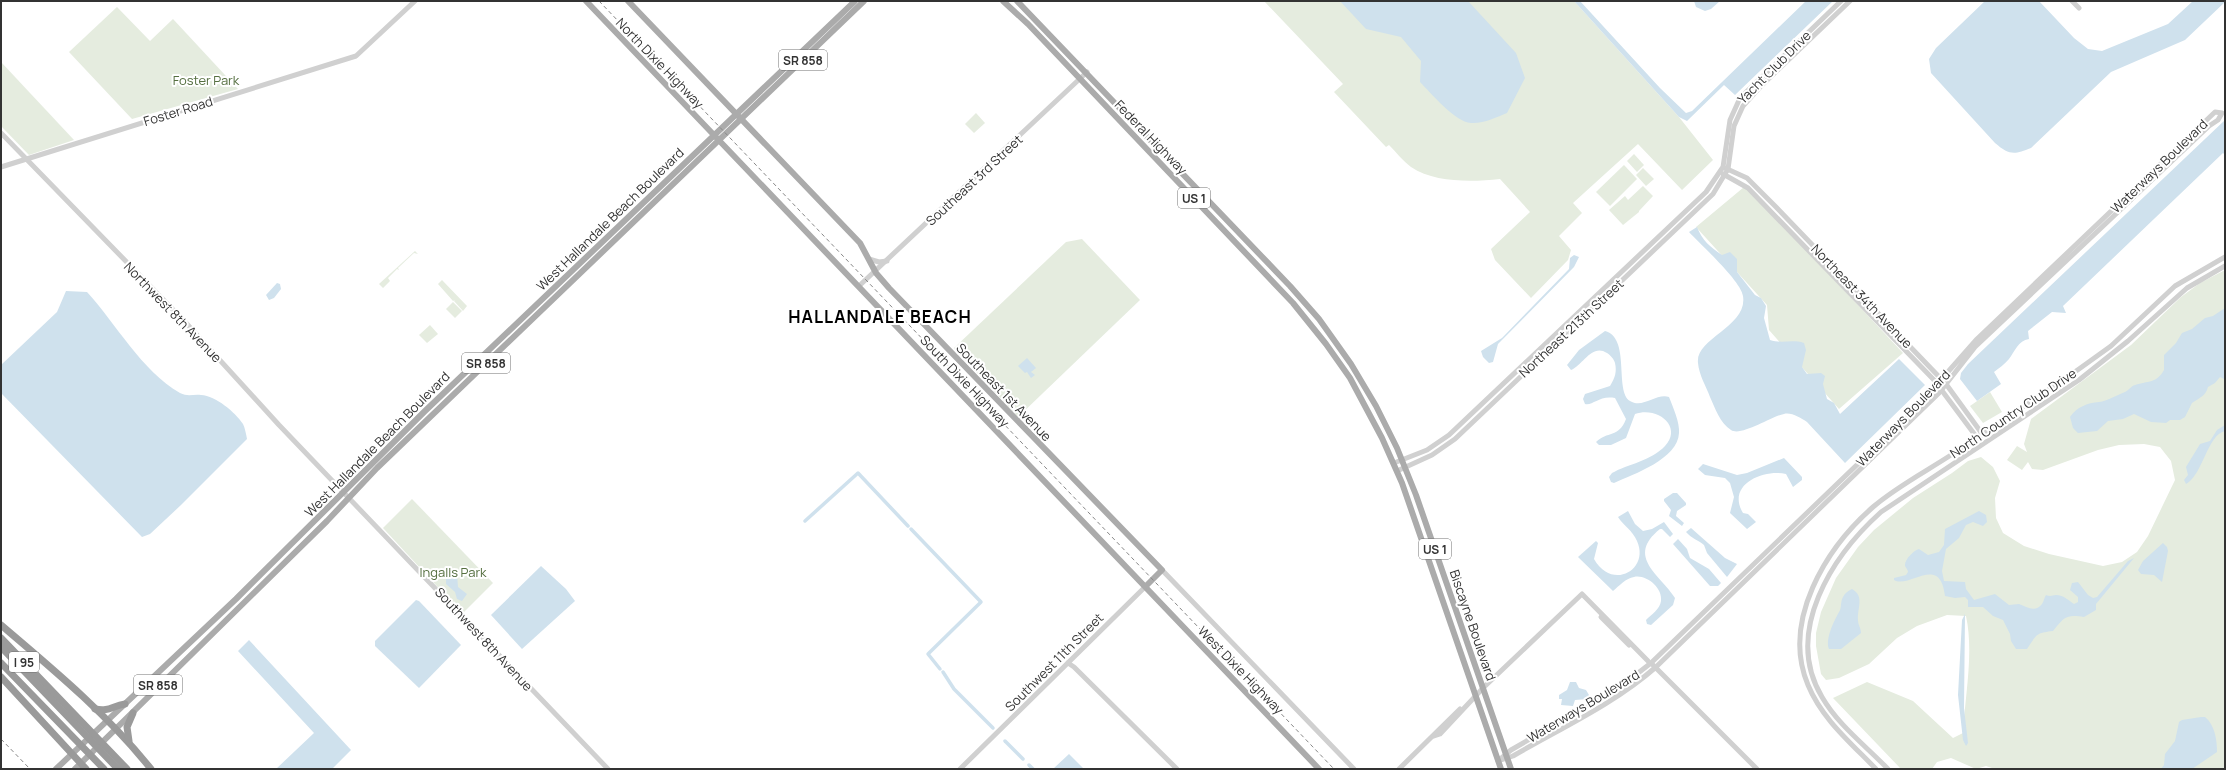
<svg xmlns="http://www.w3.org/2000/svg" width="2226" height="770" font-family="Manrope,sans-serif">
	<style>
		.green { fill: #e5ecdf }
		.water { fill: #cfe1ed }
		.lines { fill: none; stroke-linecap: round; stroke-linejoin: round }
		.canal { stroke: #cfe1ed; stroke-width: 3.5 }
		.minor { stroke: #d0d0d0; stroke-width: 5 }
		.major { stroke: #ababab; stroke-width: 6 }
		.highway { stroke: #9a9a9a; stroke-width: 7 }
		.rail { stroke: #888; stroke-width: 1; stroke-dasharray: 4 3; stroke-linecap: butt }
		.labels { text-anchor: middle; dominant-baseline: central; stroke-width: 4; stroke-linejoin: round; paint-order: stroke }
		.shield { fill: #fff; stroke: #707070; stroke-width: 1 }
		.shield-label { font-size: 12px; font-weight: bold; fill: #333 }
		.street-label { font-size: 13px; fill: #333; stroke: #fff }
		.park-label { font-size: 13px; fill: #556f40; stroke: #fff }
		.district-label { font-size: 17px; font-weight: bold; letter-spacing: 1px; fill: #000; stroke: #fff }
	</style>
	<rect width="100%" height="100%" fill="#fff"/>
	<!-- green -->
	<g class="green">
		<path d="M1264,1H1574L1679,117L1713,160L1682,190L1638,144L1573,203L1582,213L1559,236L1571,250L1568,260L1531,298L1495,260L1491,249L1530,212L1500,179C1472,182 1435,183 1411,167C1403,161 1396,152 1389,145L1386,147L1334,92L1343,84Z"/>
		<path d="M117,7L150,41L173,19L238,89L132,119L69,52Z"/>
		<path d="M1,62L74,140L29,155L1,126Z"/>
		<path d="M976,113L985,123L974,133L965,124Z"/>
		<path d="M1634,154L1644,165L1637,172L1627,161Z"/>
		<path d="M1624,165L1637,179L1610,206L1596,192Z"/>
		<path d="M1643,168L1654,179L1646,186L1636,175Z"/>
		<path d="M1643,186L1653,196L1639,211V212L1623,225L1609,210L1625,196L1628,200Z"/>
		<path d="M1744,187L1753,193L1903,353L1839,409L1769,330L1767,305L1696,227Z"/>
		<path d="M1082,239L1140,300L1018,417L954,348L1066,242Z"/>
		<path d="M415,251L418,254L414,253L398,268L399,270L397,269L388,278L390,281L383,288L379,284Z"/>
		<path d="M2225,270V769H1995L1986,766L1976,769L1951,758L1937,762L1932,769H1901L1833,698L1867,682L1913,701L1953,738L1963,733C1965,695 1974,653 1966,616L1947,615L1917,626L1897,638L1869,664L1839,678L1826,680L1821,674L1816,646V633L1821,612L1836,578L1858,547L1874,530L1913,498L1952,473L1968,461L1981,457L1993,467L2000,481L1995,498L1996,518L2003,533L2024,546L2049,554L2103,566L2122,562L2137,552L2148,536L2175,480L2171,461L2160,447L2144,444L2119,445L2098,450L2043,470L2032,469L2028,462L2022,470L2007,460L2017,446L2027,452L2024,444L2031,419L2131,345L2181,297L2200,283Z"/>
		<path d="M442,280L467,306L463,311L454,301L455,300L453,301L438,284Z"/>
		<path d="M453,302L462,311L455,318L446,309Z"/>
		<path d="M430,325L438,334L427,343L419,335Z"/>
		<path d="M1990,392L2002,412L1983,423L1970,406Z"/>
		<path d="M412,499L493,583L464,612L460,611L383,528Z"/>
	</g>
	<!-- water -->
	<g class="water">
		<path d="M1340,1H1468L1516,53L1525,78L1507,113C1497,117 1483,124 1471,123C1455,122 1431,93 1420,82L1421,61L1401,37L1366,29Z"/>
		<path d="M1574,1H1580L1660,88L1686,113L1692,111L1806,1H1833L1735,95L1724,85L1687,121L1679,117Z"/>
		<path d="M1694,1H1720L1711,9L1705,11L1696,7Z"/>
		<path d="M1985,1H2039L2074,38L2088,49L2102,51L2168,24L2193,1L2225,2L2185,40L2111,72L2031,148C2014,155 2009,155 1995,143L1931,73L1929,59L1936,48Z"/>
		<path d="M2225,120V155L2223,153L2063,306L2066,313L2052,312L2028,331L2029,339C2018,341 2015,351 2009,359C2005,364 1999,368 1994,372L2001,384L1977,401L1960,379L1961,373L1968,364Z"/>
		<path d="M1697,227C1702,240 1710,247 1722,255L1730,252L1737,259V272L1755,295L1761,298L1766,306L1764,318L1770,340C1782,344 1792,339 1804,343L1806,350L1802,367L1807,374L1821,373L1825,376L1823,384L1827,399L1834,403L1840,414L1899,359L1925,385L1845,463L1807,422C1801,418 1791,412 1784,414C1772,416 1741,437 1731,430C1720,423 1715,408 1710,397C1706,386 1699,375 1698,363C1695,338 1748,327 1743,296C1741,281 1701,245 1689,232Z"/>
		<path d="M1574,255L1579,257L1574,267L1498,344L1493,362L1489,363L1483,357L1481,351L1502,338L1569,269L1570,258Z"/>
		<path d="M277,283L280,284L281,289L274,298L269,300L266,295Z"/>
		<path d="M66,291L87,292C117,325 141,370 180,393C188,397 193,394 201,395C216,396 235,412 243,424C245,428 246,434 247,439L181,505L150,534L142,537L1,393V365L57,312Z"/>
		<path d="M2225,308V387L2224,379L2220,377L2215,383L2208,387C2206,396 2199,398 2192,403L2185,417L2180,420H2170L2166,423L2151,422L2134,414L2123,419L2108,421L2097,431L2078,433L2073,428L2070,417C2077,407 2087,403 2099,402C2107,401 2117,395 2125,392C2129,390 2131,386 2135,385C2148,381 2157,383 2164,370V355L2176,343L2182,333L2192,329L2205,318L2213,316Z"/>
		<path d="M1605,331C1631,338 1614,391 1630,401C1643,409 1656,393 1669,397C1673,407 1680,423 1679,433C1678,459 1634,474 1614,483L1611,482L1609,477L1612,473C1628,464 1651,461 1665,446C1683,427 1658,406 1635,414L1626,438L1611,445H1599L1596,442C1607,431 1619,438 1626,419L1615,398C1599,395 1593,406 1585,404L1583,399L1585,394L1610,386C1615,378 1617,372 1615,363C1614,359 1610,355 1607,353C1592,343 1583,365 1571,370L1567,365L1579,350Z"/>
		<path d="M1027,358L1036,368L1031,372L1035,375L1031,378L1027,372L1025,373L1018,366Z"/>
		<path d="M2225,425V431C2207,435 2203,475 2186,484L2184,480L2188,475L2186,467L2200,444L2210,441L2217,430Z"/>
		<path d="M1784,458L1802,477V480L1793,487L1786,474C1763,469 1726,485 1743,513L1748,514L1756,522L1747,529L1730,513L1734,497L1730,483L1725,478L1705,475L1698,469L1703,464L1737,475L1747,473Z"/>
		<path d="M1673,493H1677L1686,503V505L1677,511L1676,516L1684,523L1682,526L1669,516L1671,510L1664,501V499Z"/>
		<path d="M1628,511L1635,524L1643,531L1652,529L1664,522L1673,534L1670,537L1662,529H1660C1625,557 1661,575 1675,598L1673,605L1651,625L1647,624L1646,620C1651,615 1660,609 1661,601C1663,588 1646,574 1634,577C1626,578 1619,586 1613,591L1578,557L1596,541L1598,543L1594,559C1612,591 1650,570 1637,541C1633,531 1623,525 1618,517Z"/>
		<path d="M1979,511L1986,515L1987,522L1983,526L1973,522L1966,525L1959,538L1946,549L1942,571L1944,581L1965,582L1966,589L1974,600L1995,594L2009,605L2019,604C2027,607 2035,613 2042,604C2044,601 2044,598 2046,595C2051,597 2052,595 2056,595C2064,595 2069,601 2074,604L2078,602V597L2070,590L2072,583L2078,582L2088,595L2093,598L2097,597L2128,561L2134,558L2096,604V610L2084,617C2065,614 2064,618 2053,631C2036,633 2037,634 2027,649H2016L2011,641L2010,634L2003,620L1993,616L1983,607H1968V600L1965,597L1955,598L1945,596C1940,553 1910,589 1894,580V578L1906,575L1908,572C1908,570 1906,568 1905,566C1904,560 1914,550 1919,549L1928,555L1939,552L1944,545L1945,529Z"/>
		<path d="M1691,528L1725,558L1737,564L1727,577L1707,553L1704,545C1698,540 1692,539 1686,532Z"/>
		<path d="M1678,539L1687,549L1690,558L1709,569L1721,583L1718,586H1710L1673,544Z"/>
		<path d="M2163,543L2167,547L2168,551L2162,582L2154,575L2141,574L2138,570L2143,561Z"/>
		<path d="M541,566L566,589L575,601L522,649L491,615Z"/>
		<path d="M454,571L457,574L458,587L467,594L462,601L457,599L455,592L446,584V577Z"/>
		<path d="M1852,589C1865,596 1857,609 1858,620C1858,625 1861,628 1861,633L1841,649H1829C1825,639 1834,621 1839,612C1842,608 1840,602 1843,597C1845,593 1848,591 1852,589Z"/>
		<path d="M416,600L419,601L461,645L419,688L375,646V641Z"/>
		<path d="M1965,614L1964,708L1968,743L1966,746L1963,740L1958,695L1962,620Z"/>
		<path d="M249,640L351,750L332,769H276L314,733L238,651Z"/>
		<path d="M1570,682H1576L1579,688L1586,690L1589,695L1587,699L1575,700L1573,706L1561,705L1562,699H1559V695L1567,690Z"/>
		<path d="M2201,717H2205C2215,725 2217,740 2217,752L2192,769H2161L2164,765L2165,754L2175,741L2179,722L2182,720Z"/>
		<path d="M1069,754L1084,769H1053Z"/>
	</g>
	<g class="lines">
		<!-- canal -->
		<g class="canal">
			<path d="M805,521L858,473L908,526"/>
			<path d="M911,529L981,602L928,654L940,669"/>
			<path d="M943,672L954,689L993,728"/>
			<path d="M1005,741L1023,759"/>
			<path d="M1029,765L1033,769"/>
		</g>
		<!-- minor -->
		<g class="minor">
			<path d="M2072,1L2079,8"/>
			<path d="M2215,112L2222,113L2218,120L2209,126L1975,347L1939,393L1656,667C1614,704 1561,728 1513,756L1498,761L1511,750L1620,687L1651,663L1916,408L1977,339Z"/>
			<path d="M1,133L186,323L279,425L608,769"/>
			<path d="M1,167L356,56L415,1"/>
			<path d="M1725,168L1747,178L1776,207L1946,384L1983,435"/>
			<path d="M1723,174L1748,188L1934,380L1978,439"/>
			<path d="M869,259L879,262L887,261"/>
			<path d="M859,286L1087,72"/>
			<path d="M1394,463L1427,450L1449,435L1706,192L1723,167L1730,120L1740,98L1841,1"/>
			<path d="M1397,471L1432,455L1455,439L1713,194L1728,169L1734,126L1743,106L1761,86L1850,1"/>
			<path d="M1162,570L1354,769"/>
			<path d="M1601,617L1629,645"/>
			<path d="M1068,663L1074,667L1177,769"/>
			<path d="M1653,665L1757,769"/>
			<path d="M1434,736L1440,734L1483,688L1582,594L1648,661"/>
			<path d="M960,769L1146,586"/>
			<path d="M1399,769L1460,709"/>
			<path d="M1876,769C1851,743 1822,719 1808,685C1781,621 1826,548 1873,507C1896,487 1925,472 1951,455C1993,426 2037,398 2079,369L2111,346L2175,286L2225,257"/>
			<path d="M1888,769C1866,746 1838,725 1822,697C1783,632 1832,556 1881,512L2079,380L2128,341L2187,288L2225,266"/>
		</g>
		<!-- major -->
		<g class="major">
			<path d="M586,1L1319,769"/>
			<path d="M628,1L860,243L876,273L889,288L1162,570L1146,586"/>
			<path d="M1003,1L1028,24L1293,303L1326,344L1350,378L1382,438L1402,483L1501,769"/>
			<path d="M1017,1L1290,286L1319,319L1351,364L1376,406L1397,448L1416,495L1511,769"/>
			<path d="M56,769L236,599L425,411L855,1"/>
			<path d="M75,769L327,521L377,468L864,1"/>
		</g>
		<!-- highway -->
		<g class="highway">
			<path d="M1,625C54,670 108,715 151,769"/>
			<path d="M1,638L127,769"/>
			<path d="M1,647L118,769"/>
			<path d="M1,663L104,769"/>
			<path d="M1,677L86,769"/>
			<path d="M95,709C109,712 112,706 125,704"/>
			<path d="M129,741L127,727L133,713"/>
		</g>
		<!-- rail -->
		<g class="rail">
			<path d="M599,1L1334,769"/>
			<path d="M1,739L30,769"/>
		</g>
	</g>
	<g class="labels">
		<!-- shield labels -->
		<g class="shield">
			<rect x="779" y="50" width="48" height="20" rx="3"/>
			<rect x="1178" y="188" width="32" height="20" rx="3"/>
			<rect x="462" y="353" width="48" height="20" rx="3"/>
			<rect x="1419" y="539" width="32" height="20" rx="3"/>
			<rect x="9" y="652" width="30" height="20" rx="3"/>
			<rect x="134" y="675" width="48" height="20" rx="3"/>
		</g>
		<g class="shield-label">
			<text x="803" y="60">SR 858</text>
			<text x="1194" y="198">US 1</text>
			<text x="486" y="363">SR 858</text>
			<text x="1435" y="549">US 1</text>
			<text x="24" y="662">I 95</text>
			<text x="158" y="685">SR 858</text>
		</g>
		<!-- street labels -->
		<g class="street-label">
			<text transform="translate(660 63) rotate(46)">North Dixie Highway</text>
			<text transform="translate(1774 67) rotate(-45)">Yacht Club Drive</text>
			<text transform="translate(178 111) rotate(-17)">Foster Road</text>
			<text transform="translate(1151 137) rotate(46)">Federal Highway</text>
			<text transform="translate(2159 166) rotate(-44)">Waterways Boulevard</text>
			<text transform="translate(974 180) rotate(-43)">Southeast 3rd Street</text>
			<text transform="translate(610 219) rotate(-44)">West Hallandale Beach Boulevard</text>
			<text transform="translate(1862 296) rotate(46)">Northeast 34th Avenue</text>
			<text transform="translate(173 312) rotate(46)">Northwest 8th Avenue</text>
			<text transform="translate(1571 328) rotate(-43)">Northeast 213th Street</text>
			<text transform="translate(965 381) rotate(46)">South Dixie Highway</text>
			<text transform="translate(1004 392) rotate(46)">Southeast 1st Avenue</text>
			<text transform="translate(2013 413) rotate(-34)">North Country Club Drive</text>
			<text transform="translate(1903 418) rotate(-46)">Waterways Boulevard</text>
			<text transform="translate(377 444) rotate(-45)">West Hallandale Beach Boulevard</text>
			<text transform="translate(1473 625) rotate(71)">Biscayne Boulevard</text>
			<text transform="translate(484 639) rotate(47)">Southwest 8th Avenue</text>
			<text transform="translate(1054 662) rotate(-45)">Southwest 11th Street</text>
			<text transform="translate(1241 670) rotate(46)">West Dixie Highway</text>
			<text transform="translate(1583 706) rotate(-31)">Waterways Boulevard</text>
		</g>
		<!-- park labels -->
		<g class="park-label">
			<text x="206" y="80">Foster Park</text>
			<text x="453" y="572">Ingalls Park</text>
		</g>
		<!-- district labels -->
		<g class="district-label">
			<text x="880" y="316">HALLANDALE BEACH</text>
		</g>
	</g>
	<!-- border -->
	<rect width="2226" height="770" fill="none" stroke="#333333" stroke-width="4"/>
</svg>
